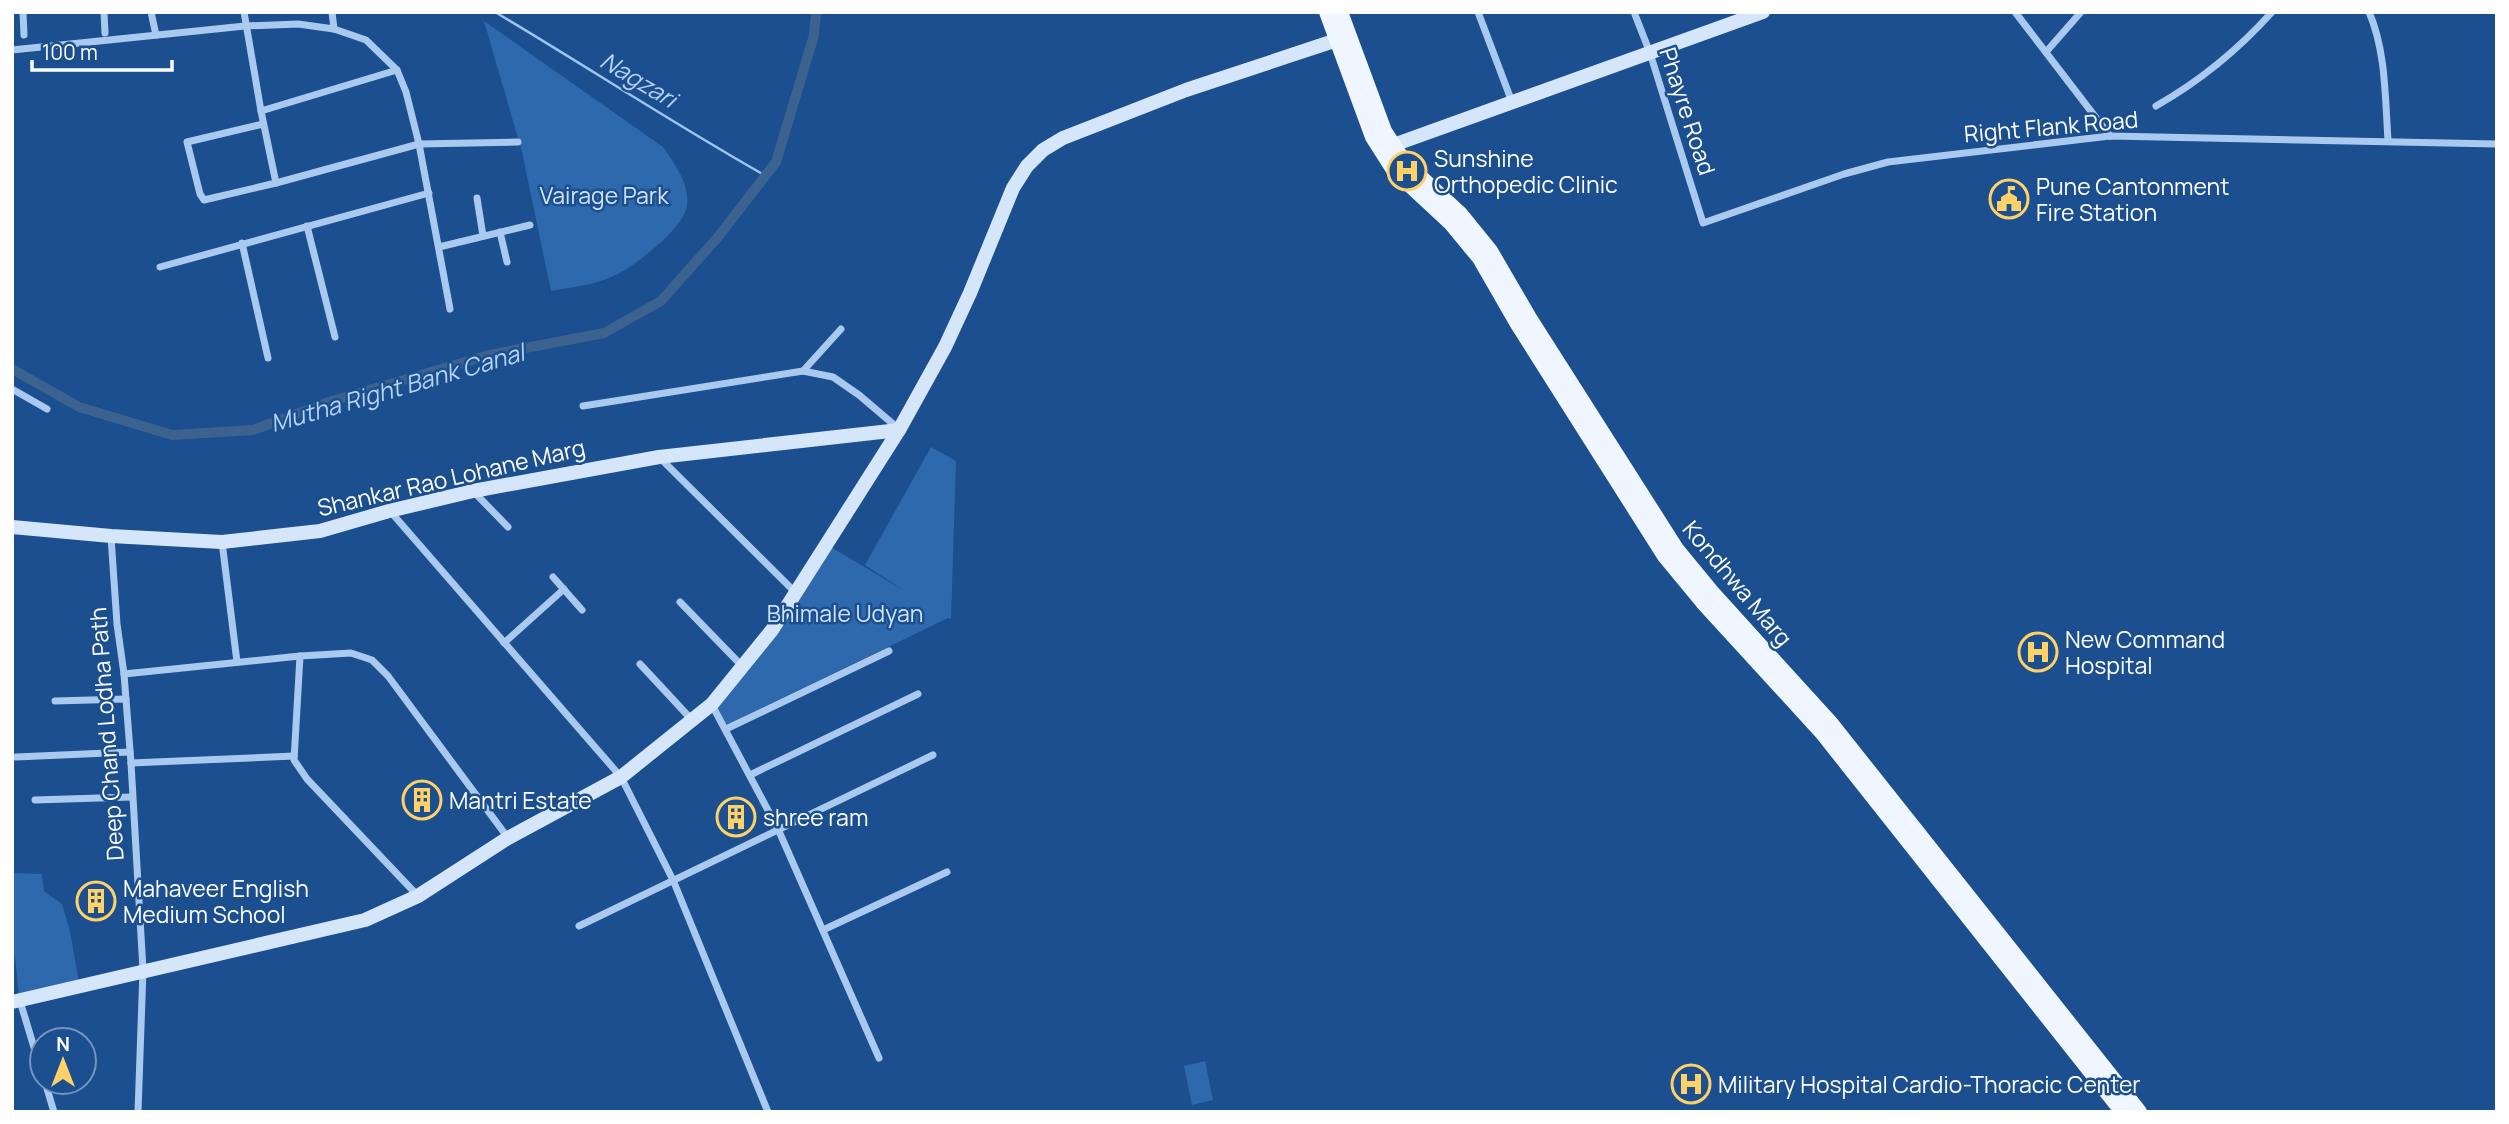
<svg xmlns="http://www.w3.org/2000/svg" width="2509" height="1124" font-family="Manrope,sans-serif">
	<style>
		.green { fill: #2e69ad }
		.lines { fill: none; stroke-linecap: round; stroke-linejoin: round }
		.stream { stroke: #9cc4f0; stroke-width: 2.5 }
		.canal { stroke: #3c6290; stroke-width: 10 }
		.street { stroke: #a9c9ee; stroke-width: 7 }
		.secondary { stroke: #d6e6fa; stroke-width: 14 }
		.primary { stroke: #f0f6ff; stroke-width: 16 }
		.labels { text-anchor: middle; dominant-baseline: central; stroke-width: 5; stroke-linejoin: round; paint-order: stroke }
		.street-label { font-size: 23px; fill: #fff; stroke: #1b4f8f }
		.poi-label { font-size: 23px; fill: #fff; stroke: #1b4f8f; text-anchor: start }
		.park-label { font-size: 23px; fill: #cfe3fa; stroke: #1b4f8f }
		.water-label { font-size: 24px; font-style: italic; fill: #b5d3f5; stroke: #1b4f8f }
	</style>
	<rect width="100%" height="100%" fill="#1b4f8f"/>
	<!-- green -->
	<g class="green">
		<path d="M484,21L663,147C675,164 690,185 687,206C683,229 635,266 614,276C594,285 573,287 551,291L522,152Z"/>
		<path d="M931,447L956,461L951,619L948,618L724,726L713,706L831,547L908,593L865,565Z"/>
		<path d="M12,873L42,874L44,891L62,904L70,931L79,983L19,996L15,957L12,950Z"/>
		<path d="M1205,1061L1213,1100L1192,1105L1184,1066Z"/>
	</g>
	<g class="lines">
		<!-- stream -->
		<path class="stream" d="M495,12C586,66 674,124 766,176"/>
		<!-- canal -->
		<path class="canal" d="M12,369L79,407L172,435L253,430L332,401L489,355L604,333L661,301L718,237L776,162L814,35L816,12"/>
		<!-- street -->
		<g class="street">
			<path d="M23,12L24,35"/>
			<path d="M104,12L105,33"/>
			<path d="M151,12L156,35"/>
			<path d="M244,12L261,111L276,183"/>
			<path d="M332,12L334,29"/>
			<path d="M1478,12L1512,102"/>
			<path d="M1634,12L1650,53L1703,223L1844,174L1888,162L2110,136L2497,144"/>
			<path d="M2015,12L2110,136"/>
			<path d="M2369,12C2386,51 2385,98 2388,140"/>
			<path d="M12,50L245,26L298,24L334,29L366,40L397,70L406,92L419,144L450,309"/>
			<path d="M2046,52L2081,12"/>
			<path d="M2156,106C2200,81 2238,50 2272,12"/>
			<path d="M261,111L397,70"/>
			<path d="M263,124L187,142L200,194L204,200L276,183L419,144L518,142"/>
			<path d="M477,198L483,236"/>
			<path d="M307,226L335,337"/>
			<path d="M500,232L507,262"/>
			<path d="M242,243L268,358"/>
			<path d="M439,247L530,225"/>
			<path d="M160,267L429,193"/>
			<path d="M803,371L841,329"/>
			<path d="M12,389L47,409"/>
			<path d="M583,406L803,371L833,377L859,395L899,429"/>
			<path d="M659,457L797,594"/>
			<path d="M474,492L508,527"/>
			<path d="M390,511L621,777L673,880L768,1112"/>
			<path d="M111,537L117,624L124,674L131,763L143,970L138,1112"/>
			<path d="M222,542L237,662"/>
			<path d="M553,577L582,610"/>
			<path d="M680,602L743,667"/>
			<path d="M504,643L564,589"/>
			<path d="M300,656L294,760L307,779L418,896"/>
			<path d="M640,664L692,720"/>
			<path d="M124,674L300,656L351,653L372,660L388,676L508,838"/>
			<path d="M55,701L126,699"/>
			<path d="M712,705L778,829L879,1058"/>
			<path d="M726,729L889,651"/>
			<path d="M16,757L130,752"/>
			<path d="M131,763L294,756"/>
			<path d="M750,775L918,694"/>
			<path d="M35,800L132,797"/>
			<path d="M579,926L933,755"/>
			<path d="M823,930L947,872"/>
			<path d="M20,1001L42,1074"/>
			<path d="M45,1082L54,1112"/>
		</g>
		<!-- secondary -->
		<g class="secondary">
			<path d="M1385,148L1763,12"/>
			<path d="M12,527L111,536L222,542L320,531L389,511L473,491L659,457L899,430"/>
			<path d="M12,1002L365,920L418,896L508,838L621,777L712,704L772,630L899,430L945,347L970,293L1013,188L1027,166L1043,150L1063,138L1186,90L1346,37"/>
		</g>
		<!-- primary -->
		<g class="primary">
			<path d="M1327,12L1373,137L1394,170L1451,223L1480,258L1518,324L1665,556L1703,602L1822,732L2123,1112"/>
			<path d="M1340,12L1384,131L1404,162L1460,214L1490,251L1529,318L1676,549L1713,594L1831,724L2139,1112"/>
		</g>
	</g>
	<!-- icons -->
	<defs>
		<symbol id="hospital-ring" viewBox="-11 -11 22 22"><circle r="9.5" fill="#1b4f8f" stroke="#ffd166" stroke-width="1.5"/><path d="M-5-5h3v3.5h4V-5h3V5h-3V1.5h-4V5h-3Z" fill="#ffd166"/></symbol>
		<symbol id="civic-ring" viewBox="-11 -11 22 22"><circle r="9.5" fill="#1b4f8f" stroke="#ffd166" stroke-width="1.5"/><path d="M-.6-6.5H3V-4.5H.6V-3L4-1V1h2V6H-6V1h2V-1L-.6-3ZM-1.2 2.5V6h2.4V2.5Z" fill="#ffd166"/></symbol>
		<symbol id="building-ring" viewBox="-11 -11 22 22"><circle r="9.5" fill="#1b4f8f" stroke="#ffd166" stroke-width="1.5"/><path d="M-4-6H4V6H1V3H-1V6H-4ZM-2.5-4.3h1.7v1.8h-1.7ZM.8-4.3h1.7v1.8H.8ZM-2.5-1h1.7V.8h-1.7ZM.8-1h1.7V.8H.8Z" fill="#ffd166"/></symbol>
	</defs>
	<g fill-rule="evenodd">
		<use href="#hospital-ring" x="1385" y="149" width="44" height="44"/>
		<use href="#civic-ring" x="1987" y="177" width="44" height="44"/>
		<use href="#hospital-ring" x="2016" y="630" width="44" height="44"/>
		<use href="#building-ring" x="400" y="778" width="44" height="44"/>
		<use href="#building-ring" x="714" y="795" width="44" height="44"/>
		<use href="#building-ring" x="74" y="879" width="44" height="44"/>
		<use href="#hospital-ring" x="1669" y="1062" width="44" height="44"/>
	</g>
	<g class="labels">
		<!-- street labels -->
		<g class="street-label">
			<text transform="translate(1688 111) rotate(72)">Phayre Road</text>
			<text transform="translate(2051 126) rotate(-5)">Right Flank Road</text>
			<text transform="translate(451 477) rotate(-13)">Shankar Rao Lohane Marg</text>
			<text transform="translate(1738 583) rotate(50)">Kondhwa Marg</text>
			<text transform="translate(106 734) rotate(-94)">Deep Chand Lodha Path</text>
		</g>
		<!-- poi labels -->
		<g class="poi-label">
			<text x="1434" y="158">Sunshine<tspan x="1434" dy="26">Orthopedic Clinic</tspan></text>
			<text x="2036" y="186">Pune Cantonment<tspan x="2036" dy="26">Fire Station</tspan></text>
			<text x="2065" y="639">New Command<tspan x="2065" dy="26">Hospital</tspan></text>
			<text x="449" y="800">Mantri Estate</text>
			<text x="763" y="817">shree ram</text>
			<text x="123" y="888">Mahaveer English<tspan x="123" dy="26">Medium School</tspan></text>
			<text x="1718" y="1084">Military Hospital Cardio-Thoracic Center</text>
		</g>
		<!-- park labels -->
		<g class="park-label">
			<text x="604" y="195">Vairage Park</text>
			<text x="845" y="613">Bhimale Udyan</text>
		</g>
		<!-- water labels -->
		<g class="water-label">
			<text transform="translate(639 79) rotate(31)">Nagzari</text>
			<text transform="translate(397 387) rotate(-16)">Mutha Right Bank Canal</text>
		</g>
	</g>
	<!-- border -->
	<rect width="2509" height="1124" fill="none" stroke="#ffffff" stroke-width="28"/>
	<!-- north arrow -->
	<g transform="translate(63 1061)"><circle r="33" fill="#1b4f8f" stroke="#7695bc" stroke-width="2"/>
	<path d="M0-5L12 26L0 18L-12 26Z" fill="#ffd166"/>
	<text y="-10" font-size="19" font-weight="bold" text-anchor="middle" fill="#ffffff">N</text>
	</g>
	<!-- scale -->
	<path d="M32 60v10h140v-10" fill="none" stroke="#ffffff" stroke-width="3.5"/>
	<text x="42" y="60" font-size="21" fill="#ffffff" stroke="#1b4f8f" stroke-width="5" paint-order="stroke">100 m</text>
</svg>
